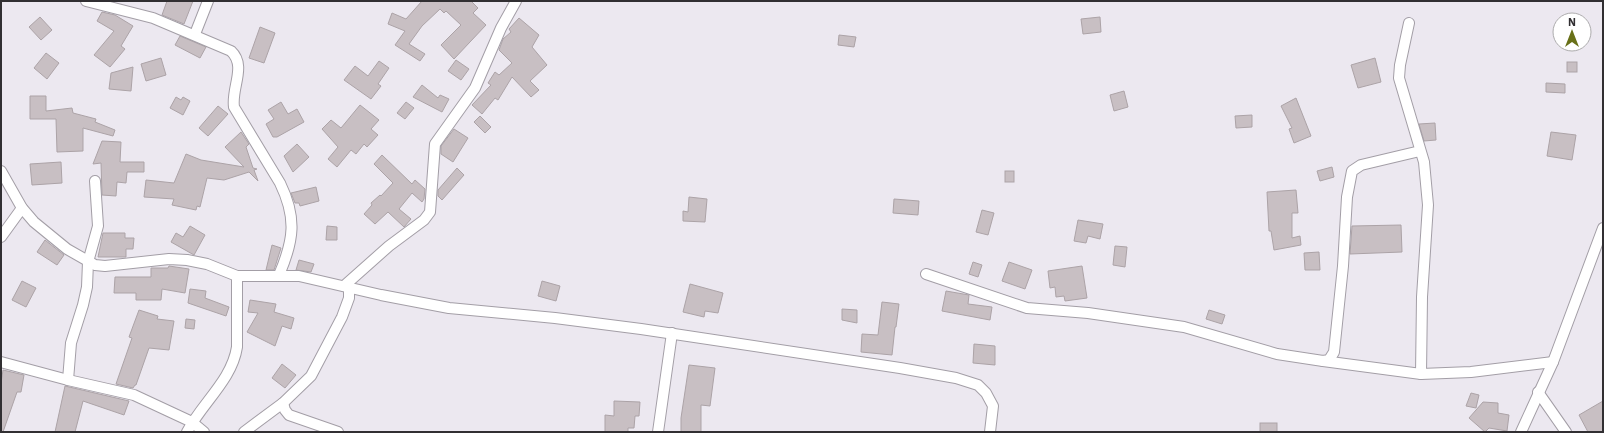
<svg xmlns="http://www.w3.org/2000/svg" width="1604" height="433" font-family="'IBM Plex Sans',sans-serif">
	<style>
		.building { fill: #c8bfc3; stroke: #aca3a7 }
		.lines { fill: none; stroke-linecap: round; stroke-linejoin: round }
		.minor-casing { stroke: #a39ea6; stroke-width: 12 }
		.minor { stroke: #fff; stroke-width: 10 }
	</style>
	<rect width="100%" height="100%" fill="#ece8f0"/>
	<!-- building -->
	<g class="building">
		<path d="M167,1H193L184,24L162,15Z"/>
		<path d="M422,1H471L478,8L473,13L486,25L454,59L441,45L461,25L446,11L444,13L440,9L422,26L409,44L425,54L420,61L395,45L405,31L388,24L392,13L406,19Z"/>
		<path d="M102,12L115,15L133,26L121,46L125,49L110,67L94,55L114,31L97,21Z"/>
		<path d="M40,17L52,30L41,40L29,27Z"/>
		<path d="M1100,17L1101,32L1083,34L1081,19Z"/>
		<path d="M519,18L539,35L532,47L547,65L530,81L539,90L531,97L512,77L498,100L495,98L482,114L472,105L491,85L488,83L495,72L499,75L512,63L499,50L503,39L511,32L509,29Z"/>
		<path d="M260,27L275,33L264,63L249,58Z"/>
		<path d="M839,35L856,37L854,47L838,45Z"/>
		<path d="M180,36L206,47L200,58L175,45Z"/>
		<path d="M46,53L59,63L47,79L34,68Z"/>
		<path d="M161,58L166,75L146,81L141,64Z"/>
		<path d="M1375,58L1381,82L1358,88L1351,65Z"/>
		<path d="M456,60L469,69L461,80L448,71Z"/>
		<path d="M379,61L389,68L378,84L381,86L371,99L344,80L355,66L368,76Z"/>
		<rect x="1567" y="62" width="10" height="10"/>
		<path d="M133,67L131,91L109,89L111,73Z"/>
		<path d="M1546,83L1565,84V93L1546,92Z"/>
		<path d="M422,85L438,98L440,95L449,99L442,112L413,97Z"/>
		<path d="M1124,91L1128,107L1114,111L1110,95Z"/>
		<path d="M30,96H46V111L72,108L73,113L96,119L95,122L115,130L113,136L83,128V151L57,152L56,119H30Z"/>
		<path d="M176,97L181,100L183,97L190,101L183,115L170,108Z"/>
		<path d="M1296,98L1311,136L1294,143L1289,129L1292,128L1281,106Z"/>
		<path d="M281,102L288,114L297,109L304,122L277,137H273L266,124L274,119L268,110Z"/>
		<path d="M406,102L414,108L405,119L397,113Z"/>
		<path d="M360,105L379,120L371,129L378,135L367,147L364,144L356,154L351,150L337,167L328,159L338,147L322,129L331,120L341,128Z"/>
		<path d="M218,106L228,114L208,136L199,128Z"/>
		<path d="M1252,115V127L1236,128L1235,116Z"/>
		<path d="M480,116L491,127L485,133L474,122Z"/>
		<path d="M1435,123L1436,140L1424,141L1419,124Z"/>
		<path d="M454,129L468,138L453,162L441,154V146Z"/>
		<path d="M241,132L249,144L246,147L253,168L257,169L254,170L258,181L249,172L224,180L207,178L200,207L197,206L196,210L172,205L174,199L144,197L146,180L174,183L186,154L201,160L244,167L225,147Z"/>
		<path d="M1551,132L1576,135L1572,160L1547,156Z"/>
		<path d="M102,141L121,142L120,162H144V172H127L126,183L117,182L116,196L102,195L101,163L93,164Z"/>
		<path d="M297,144L309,157L293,172L284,156Z"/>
		<path d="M382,155L412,184L415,180L425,189L424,199L422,202L412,193L399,209L411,219L404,227L388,212L375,224L364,214L372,205L371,203L380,195L381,196L393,183L374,164Z"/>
		<path d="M61,162L62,183L32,185L30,164Z"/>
		<path d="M1332,167L1334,177L1320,181L1317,171Z"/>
		<path d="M457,168L464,175L442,200L438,196V190Z"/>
		<rect x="1005" y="171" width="9" height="11"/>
		<path d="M316,187L319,201L300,206L299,203H295L291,193Z"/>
		<path d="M1296,190L1298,213H1292V238L1300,236L1301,245L1274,250L1271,231H1269L1267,192Z"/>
		<path d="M689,197L707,199L705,222L683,221V211L688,212Z"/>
		<path d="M894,199L919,201L918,215L893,213Z"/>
		<path d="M982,210L994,213L988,235L976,232Z"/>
		<path d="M1078,220L1103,224L1100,239L1088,236L1086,243L1074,241Z"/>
		<path d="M1401,225L1402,252L1350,254L1352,226Z"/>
		<path d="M190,226L205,235L194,255L171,242L176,233L183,237Z"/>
		<path d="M327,226L337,227V240H326Z"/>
		<path d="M103,233H125V238H134L133,249H126V257H98Z"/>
		<path d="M45,240L64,255L57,265L37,252Z"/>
		<path d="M272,245L281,248L274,270H266Z"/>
		<path d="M1115,246L1127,247L1125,267L1113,265Z"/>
		<path d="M1319,252L1320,270H1305L1304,253Z"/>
		<path d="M299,260L314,264L311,272L296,270Z"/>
		<path d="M973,262L982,265L978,277L969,274Z"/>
		<path d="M1009,262L1032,270L1025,289L1002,281Z"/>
		<path d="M169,266L189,269L185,293L162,289L161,300H136V293H114L115,277H151V268H168Z"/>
		<path d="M1082,266L1087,298L1065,301L1064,296L1056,297L1055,287L1050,288L1048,271Z"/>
		<path d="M22,281L36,288L26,307L12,300Z"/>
		<path d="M542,281L560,286L556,301L538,296Z"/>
		<path d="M690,284L723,293L718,313L705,311L704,317L683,312Z"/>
		<path d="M190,289L206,291L205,298L229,307L226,316L188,303Z"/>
		<path d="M946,291L969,295L968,304L992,307L990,320L942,311Z"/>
		<path d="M250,300L276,304L274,312L294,318L291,329L282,326L275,346L247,332L258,313L248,312Z"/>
		<path d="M882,302L899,304L896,327H895L892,355L861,352L862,334L878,335Z"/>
		<path d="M842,309L857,310V323L842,320Z"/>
		<path d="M139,310L158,316L157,319L174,321L169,350L149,348L136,385H135L133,388L116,384L132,338L129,337Z"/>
		<path d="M1209,310L1225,315L1222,324L1206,319Z"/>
		<path d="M186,319L195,320L194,329L185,328Z"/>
		<path d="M974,344L995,346V365L973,363Z"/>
		<path d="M282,364L296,375L285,388L272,378Z"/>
		<path d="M689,365L715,368L710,406L701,405V432H681V418Z"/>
		<path d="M3,370L24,375L21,392H17L3,432H1V383Z"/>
		<path d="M65,386L129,401L124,415L83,401L75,432H55Z"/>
		<path d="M1471,393L1479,395L1476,408L1466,406Z"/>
		<path d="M614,401L640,402L639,416H635L634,428H628V432H605V415L614,416Z"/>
		<path d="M1603,401V432H1588L1579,415Z"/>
		<path d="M1483,402L1498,403V413L1509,415L1507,431L1489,428L1485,432L1469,418Z"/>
		<rect x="1260" y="423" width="17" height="9"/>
	</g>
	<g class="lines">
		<defs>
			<g id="minor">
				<path d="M86,1L153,18L231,51C247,66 231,88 234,107L280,183C297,218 294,240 279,275"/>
				<path d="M1409,23L1400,65L1399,78L1424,162L1428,205L1422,297L1421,374"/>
				<path d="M195,34L208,1"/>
				<path d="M1,171L22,208L34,222L67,249L95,265L105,266L169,259L187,260L207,264L237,276H299L381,295L449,308L555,318L641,329L900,368L956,378L978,385L986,393L993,406L990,432"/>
				<path d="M1,237L22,208"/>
				<path d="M926,274L1027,308L1088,313L1184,327L1277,354L1323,361L1329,360L1334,352L1343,266L1347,197L1352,171L1361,165L1420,151"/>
				<path d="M344,286L389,246L424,220L430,212L435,144L475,88L501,28L516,1"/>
				<path d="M1323,361L1421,374L1471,372L1553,362"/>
				<path d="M1,362L68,380L134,395L192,422L204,432"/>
				<path d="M68,380L71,343L83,305L87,287L88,262L98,226L95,181"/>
				<path d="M1538,392L1566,432"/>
				<path d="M283,403L285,410L289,415L338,432"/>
				<path d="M187,432C202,403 232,380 237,347V276"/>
				<path d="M244,432L283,403L311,376L342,317L349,298V288"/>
				<path d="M658,432L672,333"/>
				<path d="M1521,432L1553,362L1603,228"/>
			</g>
		</defs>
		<!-- minor casing -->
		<use href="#minor" class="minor-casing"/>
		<!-- minor -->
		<use href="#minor" class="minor"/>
	</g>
	<!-- border -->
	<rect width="1604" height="433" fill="none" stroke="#312f32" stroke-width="4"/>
	<!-- north arrow -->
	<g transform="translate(1572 32)"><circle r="19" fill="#ffffff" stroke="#adacad"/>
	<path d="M0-3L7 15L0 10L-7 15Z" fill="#687018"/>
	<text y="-6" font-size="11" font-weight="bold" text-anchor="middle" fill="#312f32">N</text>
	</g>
</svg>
